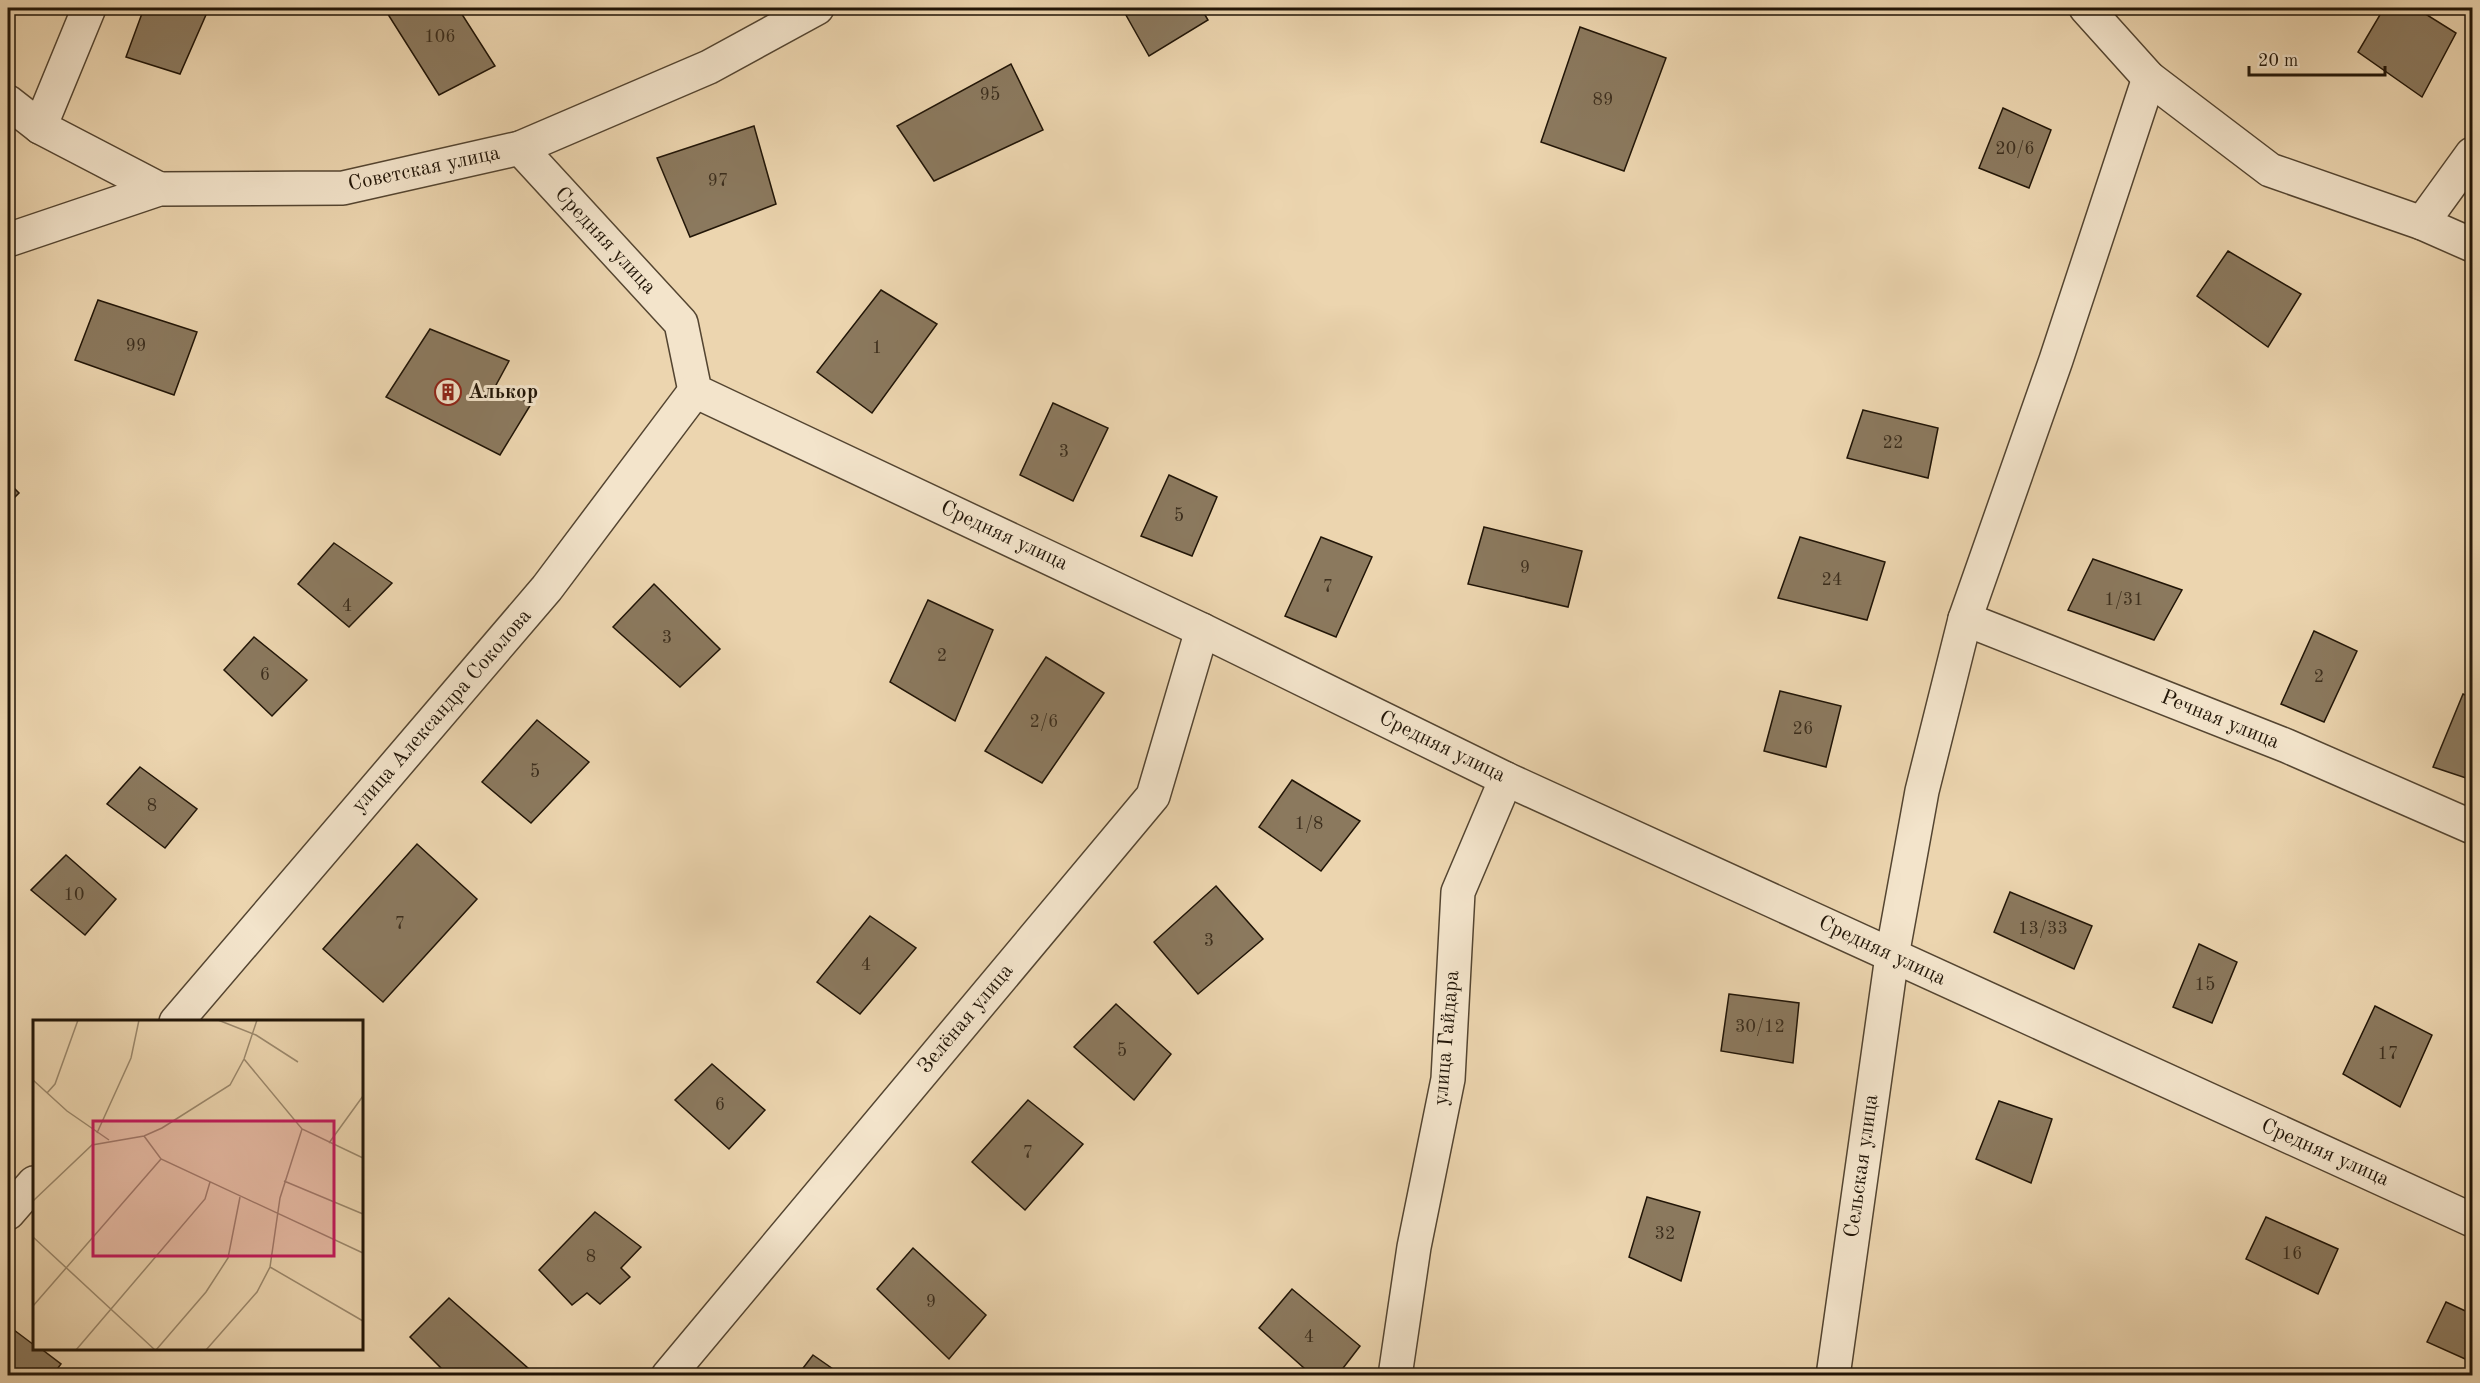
<svg xmlns="http://www.w3.org/2000/svg" width="2480" height="1383" font-family="'Old Standard TT',serif">
	<style>
		.building { fill: #8b795e; stroke: #211507; stroke-width: 1.5 }
		.lines { fill: none; stroke-linecap: round; stroke-linejoin: round }
		.minor-casing { stroke: #544531; stroke-width: 36 }
		.minor { stroke: #f3e4cb; stroke-width: 33 }
		.labels { text-anchor: middle; dominant-baseline: central; stroke-width: 6; stroke-linejoin: round; paint-order: stroke }
		.number-label { font-size: 18px; fill: #3c2e1d }
		.street-label { font-size: 21px; fill: #211507; stroke: #f3e4cb }
		.poi-label { font-size: 21px; font-weight: bold; fill: #211507; stroke: #f3e4cb; text-anchor: start }
		.inset-road { fill: none; stroke: #9b886c; stroke-width: 1.5 }
		.view { fill: #c2185b; fill-opacity: 0.15; stroke: #c2185b; stroke-width: 3 }
		.inset-edge { fill: none; stroke: #211507; stroke-width: 3 }
	</style>
	<rect width="100%" height="100%" fill="#ecd5af"/>
	<filter id="stains"><feTurbulence type="fractalNoise" baseFrequency=".00333" numOctaves="4"/><feColorMatrix values="0 0 0 0 .2 0 0 0 0 .09 0 0 0 0 .02 0 0 0 .5 -.17"/></filter>
	<radialGradient id="worn" r=".72"><stop offset=".6" stop-color="#630" stop-opacity="0"/><stop offset="1" stop-color="#630" stop-opacity=".3"/></radialGradient>
	<!-- building -->
	<g class="building">
		<path d="M144,8H209L180,74L126,57Z"/>
		<path d="M384,8H458L495,66L439,95Z"/>
		<path d="M1122,8H1201L1208,20L1149,56Z"/>
		<path d="M2384,8H2416L2456,33L2422,97L2358,52Z"/>
		<path d="M1580,27L1666,58L1624,171L1541,142Z"/>
		<path d="M1011,64L1043,130L934,181L897,126Z"/>
		<path d="M2003,108L2051,130L2029,188L1979,168Z"/>
		<path d="M754,126L776,204L690,237L657,158Z"/>
		<path d="M2228,251L2301,294L2268,347L2197,296Z"/>
		<path d="M881,290L937,324L872,413L817,372Z"/>
		<path d="M98,300L197,332L174,395L75,360Z"/>
		<path d="M430,329L509,361L495,387L531,404L500,455L386,397Z"/>
		<path d="M1053,403L1108,428L1073,501L1020,475Z"/>
		<path d="M1863,410L1938,428L1928,478L1847,458Z"/>
		<path d="M1169,475L1217,497L1192,556L1141,536Z"/>
		<path d="M8,482L19,493L8,504Z"/>
		<path d="M1484,527L1582,551L1568,607L1468,584Z"/>
		<path d="M1321,537L1372,557L1336,637L1285,616Z"/>
		<path d="M1800,537L1885,562L1867,620L1778,598Z"/>
		<path d="M334,543L392,583L349,627L298,584Z"/>
		<path d="M2093,559L2182,590L2154,640L2068,610Z"/>
		<path d="M654,584L720,649L680,687L613,627Z"/>
		<path d="M928,600L993,630L955,721L890,682Z"/>
		<path d="M2314,631L2357,651L2324,722L2281,704Z"/>
		<path d="M254,637L307,680L272,716L224,670Z"/>
		<path d="M1046,657L1104,693L1042,783L985,751Z"/>
		<path d="M1780,691L1841,706L1826,767L1764,751Z"/>
		<path d="M2463,694L2472,698V780L2433,767Z"/>
		<path d="M537,720L589,762L531,823L482,782Z"/>
		<path d="M140,767L197,809L165,848L107,804Z"/>
		<path d="M1292,780L1360,821L1321,871L1259,827Z"/>
		<path d="M417,844L477,899L383,1002L323,949Z"/>
		<path d="M66,855L116,899L85,935L31,890Z"/>
		<path d="M1216,886L1263,939L1198,994L1154,942Z"/>
		<path d="M2010,892L2092,926L2074,969L1994,932Z"/>
		<path d="M870,916L916,948L860,1014L817,982Z"/>
		<path d="M2199,944L2237,962L2212,1023L2173,1007Z"/>
		<path d="M1729,994L1799,1003L1793,1063L1721,1051Z"/>
		<path d="M1116,1004L1171,1054L1134,1100L1074,1047Z"/>
		<path d="M2375,1006L2432,1035L2400,1107L2343,1074Z"/>
		<path d="M8,1034L14,1039L8,1046Z"/>
		<path d="M712,1064L765,1110L729,1149L675,1100Z"/>
		<path d="M1028,1100L1083,1144L1025,1210L972,1162Z"/>
		<path d="M1999,1101L2052,1119L2031,1183L1976,1159Z"/>
		<path d="M1647,1197L1700,1212L1681,1281L1629,1257Z"/>
		<path d="M595,1212L641,1247L621,1268L630,1277L600,1304L587,1293L572,1305L539,1270Z"/>
		<path d="M2266,1217L2338,1249L2318,1294L2246,1259Z"/>
		<path d="M913,1248L986,1315L949,1359L877,1289Z"/>
		<path d="M1292,1289L1360,1346L1337,1376H1313L1259,1328Z"/>
		<path d="M449,1298L537,1376H449L410,1337Z"/>
		<path d="M2446,1302L2472,1314V1362L2427,1342Z"/>
		<path d="M14,1330L34,1345V1348H40L61,1364L52,1376H8V1338Z"/>
		<path d="M813,1355L843,1376H797Z"/>
	</g>
	<g class="lines">
		<defs>
			<g id="minor">
				<path d="M2086,8L2149,78L2270,170L2422,223L2472,245"/>
				<path d="M8,102L40,127L159,189"/>
				<path d="M40,127L89,8"/>
				<path d="M520,148L681,323L695,391L1202,630L1506,779L2472,1220"/>
				<path d="M2422,223L2472,154"/>
				<path d="M8,240L159,189L343,188L520,148L709,67L817,8"/>
				<path d="M1965,619L2287,746L2472,827"/>
				<path d="M176,1022L547,588L695,391"/>
				<path d="M8,1213L34,1183"/>
				<path d="M668,1376L1153,796L1202,630"/>
				<path d="M1395,1376L1414,1247L1448,1079L1458,892L1506,779"/>
				<path d="M1833,1376L1892,956L1922,791L1965,619L2056,360L2149,78"/>
			</g>
		</defs>
		<!-- minor casing -->
		<use href="#minor" class="minor-casing"/>
		<!-- minor -->
		<use href="#minor" class="minor"/>
	</g>
	<!-- icons -->
	<defs>
		<symbol id="building-ring" viewBox="-11 -11 22 22"><circle r="9.5" fill="#f3e4cb" stroke="#8f2418" stroke-width="1.5"/><path d="M-4-6H4V6H1V3H-1V6H-4ZM-2.5-4.3h1.7v1.8h-1.7ZM.8-4.3h1.7v1.8H.8ZM-2.5-1h1.7V.8h-1.7ZM.8-1h1.7V.8H.8Z" fill="#8f2418"/></symbol>
	</defs>
	<g fill-rule="evenodd">
		<use href="#building-ring" x="433" y="377" width="30" height="30"/>
	</g>
	<g class="labels">
		<!-- number labels -->
		<g class="number-label">
			<text x="440" y="37">106</text>
			<text x="990" y="95">95</text>
			<text x="1603" y="100">89</text>
			<text x="2015" y="149">20/6</text>
			<text x="718" y="181">97</text>
			<text x="136" y="346">99</text>
			<text x="877" y="348">1</text>
			<text x="1893" y="443">22</text>
			<text x="1064" y="452">3</text>
			<text x="1179" y="516">5</text>
			<text x="1525" y="568">9</text>
			<text x="1832" y="580">24</text>
			<text x="1328" y="587">7</text>
			<text x="2124" y="600">1/31</text>
			<text x="347" y="606">4</text>
			<text x="667" y="638">3</text>
			<text x="942" y="656">2</text>
			<text x="265" y="675">6</text>
			<text x="2319" y="677">2</text>
			<text x="1044" y="722">2/6</text>
			<text x="1803" y="729">26</text>
			<text x="535" y="772">5</text>
			<text x="152" y="806">8</text>
			<text x="1309" y="824">1/8</text>
			<text x="74" y="895">10</text>
			<text x="400" y="924">7</text>
			<text x="2043" y="929">13/33</text>
			<text x="1209" y="941">3</text>
			<text x="866" y="965">4</text>
			<text x="2205" y="985">15</text>
			<text x="1760" y="1027">30/12</text>
			<text x="1122" y="1051">5</text>
			<text x="2388" y="1054">17</text>
			<text x="720" y="1105">6</text>
			<text x="1028" y="1153">7</text>
			<text x="1665" y="1234">32</text>
			<text x="2292" y="1254">16</text>
			<text x="591" y="1257">8</text>
			<text x="931" y="1302">9</text>
			<text x="1309" y="1337">4</text>
		</g>
		<!-- street labels -->
		<g class="street-label">
			<text transform="translate(424 169) rotate(-12)">Советская улица</text>
			<text transform="translate(605 241) rotate(47)">Средняя улица</text>
			<text transform="translate(1004 536) rotate(25)">Средняя улица</text>
			<text transform="translate(442 711) rotate(-49)">улица Александра Соколова</text>
			<text transform="translate(2220 720) rotate(22)">Речная улица</text>
			<text transform="translate(1442 747) rotate(26)">Средняя улица</text>
			<text transform="translate(1882 951) rotate(25)">Средняя улица</text>
			<text transform="translate(966 1019) rotate(-50)">Зелёная улица</text>
			<text transform="translate(1447 1038) rotate(-85)">улица Гайдара</text>
			<text transform="translate(2325 1153) rotate(24)">Средняя улица</text>
			<text transform="translate(1862 1166) rotate(-82)">Сельская улица</text>
		</g>
		<!-- poi labels -->
		<g class="poi-label">
			<text x="468" y="392">Алькор</text>
		</g>
	</g>
	<!-- overview -->
	<g transform="translate(33 1020)">
		<rect width="330" height="330" fill="#ecd5af"/>
		<path class="inset-road" d="M185,0L223,15L265,42M211,39L269,109L330,138M0,60L34,91L76,120M14,73L22,64L45,0M64,113L98,38L106,0M111,116L128,139L330,233M296,123L330,76M251,161L330,194M0,181L59,125L111,116L129,108L197,65L211,39L224,0M0,217L122,330M237,247L330,301M0,286L128,139M43,330L172,179L177,162M123,330L173,272L195,238L207,177M173,330L224,272L237,247L247,178L269,109"/>
		<path class="view" d="M60,101H301V236H60Z"/>
		<rect width="330" height="330" class="inset-edge"/>
	</g>
	<!-- margin -->
	<rect width="2480" height="1383" fill="none" stroke="#ecd5af" stroke-width="30"/>
	<rect x="9" y="9" width="2462" height="1365" fill="none" stroke="#211507" stroke-width="3"/>
	<rect x="15" y="15" width="2450" height="1353" fill="none" stroke="#211507" stroke-width="1.5"/>
	<!-- scale -->
	<path d="M2249 66v9h136v-9" fill="none" stroke="#211507" stroke-width="3"/>
	<text x="2258" y="66" font-size="18" fill="#211507" stroke="#f3e4cb" stroke-width="4.5" paint-order="stroke">20 m</text>
	<rect width="100%" height="100%" filter="url(#stains)"/>
	<rect width="100%" height="100%" fill="url(#worn)"/>
</svg>
